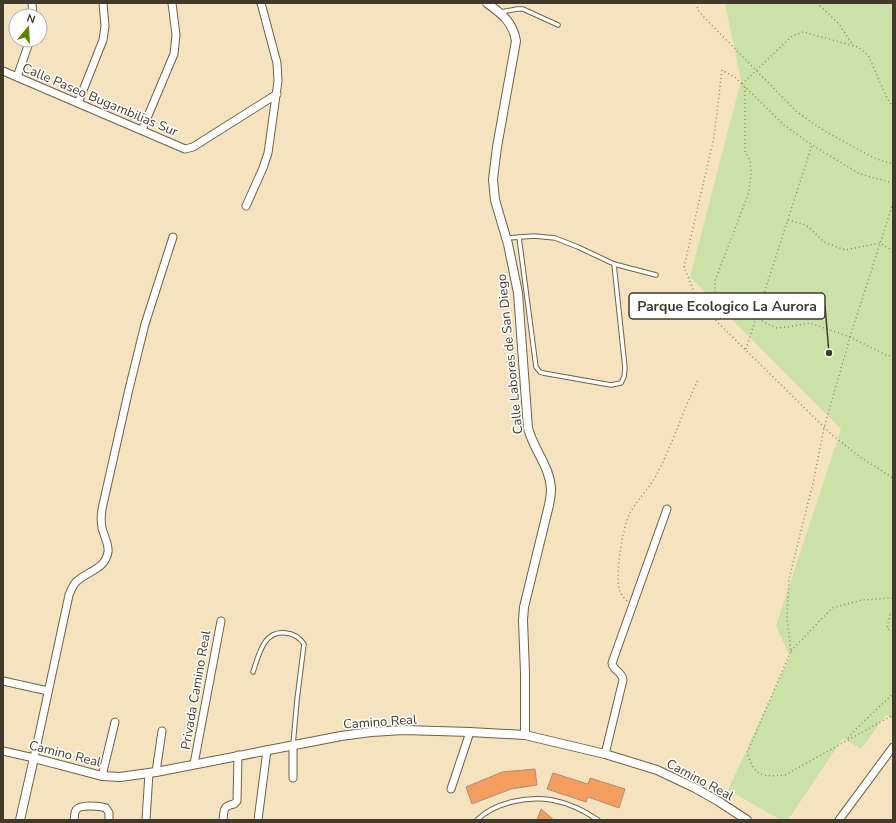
<svg xmlns="http://www.w3.org/2000/svg" width="896" height="823" font-family="'Nunito Sans',sans-serif">
	<style>
		.green { fill: #cae2a8 }
		.building { fill: #f39d5e; stroke: #af8f7a }
		.lines { fill: none; stroke-linecap: round; stroke-linejoin: round }
		.service-casing { stroke: #716143; stroke-width: 5.5 }
		.minor-casing { stroke: #716143; stroke-width: 9 }
		.tertiary-casing { stroke: #716143; stroke-width: 10 }
		.path { stroke: #948870; stroke-width: 1.5; stroke-dasharray: 1 3; stroke-linecap: butt }
		.service { stroke: #fff; stroke-width: 3.5 }
		.minor { stroke: #fff; stroke-width: 7 }
		.tertiary { stroke: #fff; stroke-width: 8 }
		.labels { text-anchor: middle; dominant-baseline: central; stroke-width: 3; stroke-linejoin: round; paint-order: stroke }
		.street-label { font-size: 13px; fill: #413a2c; stroke: #fff }
		.leader { fill: none; stroke: #413a2c; stroke-width: 1.5 }
		.callout-dot { fill: #413a2c; stroke: #fff; stroke-width: 1.5 }
		.callout { fill: #fff; stroke: #413a2c; stroke-width: 1.5 }
		.callout-label { font-size: 14px; text-anchor: middle; font-weight: bold; fill: #413a2c }
	</style>
	<rect width="100%" height="100%" fill="#f5e3c0"/>
	<!-- green -->
	<path class="green" d="M725,3H893V720L886,715L861,749L843,738L788,820H781L728,790L790,656L776,626L841,429L690,277L741,81Z"/>
	<!-- building -->
	<g class="building">
		<path d="M535,769L537,785L511,789L472,804L466,787L502,772Z"/>
		<path d="M553,773L588,784L590,778L625,789L619,808L588,797L586,802L547,789Z"/>
		<path d="M541,809L554,820H537Z"/>
	</g>
	<g class="lines">
		<defs>
			<g id="service">
				<path d="M501,12L517,9H523L558,25"/>
				<path d="M519,237L536,367L540,372L543,373L611,385L621,383L624,377L625,368L614,264"/>
				<path d="M507,238L534,236L555,238L578,247L614,264L656,275"/>
				<path d="M253,672C259,655 263,630 286,633C295,634 300,638 304,644L297,700L293,745"/>
				<path d="M477,820C495,802 528,796 552,800C568,803 585,811 598,820"/>
			</g>
			<g id="minor">
				<path d="M32,3L33,16"/>
				<path d="M3,71L185,149L193,147L277,94"/>
				<path d="M17,77L30,40"/>
				<path d="M78,103L103,40L105,26L103,3"/>
				<path d="M142,130L174,54L176,35L172,3"/>
				<path d="M246,206L263,168L268,153L278,81L277,63L261,3"/>
				<path d="M3,681L48,691"/>
				<path d="M3,751L34,758L69,595C71,590 73,585 76,582C87,571 105,570 108,552C109,544 104,536 102,528C101,522 101,515 102,509L129,389L145,324L173,237"/>
				<path d="M605,754L623,680C622,671 613,671 612,663L667,509"/>
				<path d="M194,764L221,621"/>
				<path d="M156,772L162,731"/>
				<path d="M102,776L115,722"/>
				<path d="M293,778V745"/>
				<path d="M451,789L470,732"/>
				<path d="M74,820C75,817 74,813 76,810C80,804 100,806 106,808L109,813V820"/>
				<path d="M146,820L149,773"/>
				<path d="M223,820C224,810 223,806 234,804L237,801L238,755"/>
				<path d="M258,820L267,750"/>
				<path d="M839,820L893,747"/>
			</g>
			<g id="tertiary">
				<path d="M487,3C502,14 513,22 516,41L497,147L493,179L495,200L508,244L518,293L528,428C533,449 550,466 551,489C551,494 550,500 549,505L524,607L523,620L525,673V735"/>
				<path d="M20,820L34,758L102,776L120,777L156,772L341,736L371,732L404,730L470,732L525,735L605,754L657,770L695,788L718,801L747,820"/>
			</g>
		</defs>
		<!-- service casing -->
		<use href="#service" class="service-casing"/>
		<!-- minor casing -->
		<use href="#minor" class="minor-casing"/>
		<!-- tertiary casing -->
		<use href="#tertiary" class="tertiary-casing"/>
		<!-- path -->
		<g class="path">
			<path d="M696,3L699,12L797,112L823,130L874,158L893,164"/>
			<path d="M817,3L839,24L853,45"/>
			<path d="M742,84L792,36L803,32L858,47L868,55L887,98L893,107"/>
			<path d="M745,87V151L750,161L751,174L749,192L715,281V292L724,301L776,328L788,327L810,323L850,337L886,355L893,356"/>
			<path d="M893,183L860,174L812,145L784,125L736,78L722,70L714,137L684,267L699,304L832,435L860,457L893,478"/>
			<path d="M893,203L850,337L824,428L814,479L789,579L787,618L791,651L747,753C755,777 762,777 785,775L893,715"/>
			<path d="M788,220L806,225L824,242L845,250L880,243L893,251"/>
			<path d="M746,349L812,145"/>
			<path d="M627,601C623,597 620,593 619,588C616,572 622,528 630,513C638,498 652,486 659,470C674,440 684,408 699,378"/>
			<path d="M893,612L890,614L887,629L893,631"/>
			<path d="M791,651L832,608L862,600L893,598"/>
			<path d="M848,738L860,725L893,694"/>
		</g>
		<!-- service -->
		<use href="#service" class="service"/>
		<!-- minor -->
		<use href="#minor" class="minor"/>
		<!-- tertiary -->
		<use href="#tertiary" class="tertiary"/>
	</g>
	<g class="labels">
		<!-- street labels -->
		<g class="street-label">
			<text transform="translate(100 100) rotate(23)">Calle Paseo Bugambilias Sur</text>
			<text transform="translate(510 354) rotate(-96)">Calle Labores de San Diego</text>
			<text transform="translate(196 690) rotate(-80)">Privada Camino Real</text>
			<text transform="translate(380 722) rotate(-4)">Camino Real</text>
			<text transform="translate(65 754) rotate(14)">Camino Real</text>
			<text transform="translate(700 780) rotate(28)">Camino Real</text>
		</g>
	</g>
	<!-- callouts -->
	<path class="leader" d="M829 353L825 306"/>
	<circle class="callout-dot" cx="829" cy="353" r="4"/>
	<rect class="callout" x="629" y="293" width="196" height="26" rx="4"/>
	<g class="callout-label">
		<text x="727" y="311">Parque Ecologico La Aurora</text>
	</g>
	<!-- border -->
	<rect width="896" height="823" fill="none" stroke="#413a2c" stroke-width="8"/>
	<!-- north arrow -->
	<g transform="translate(28 28) rotate(18)"><circle r="19" fill="#ffffff" stroke="#b3b0ab"/>
	<path d="M0-3L7 15L0 10L-7 15Z" fill="#5b8100"/>
	<text y="-6" font-size="11" font-weight="bold" text-anchor="middle" fill="#413a2c">N</text>
	</g>
</svg>
